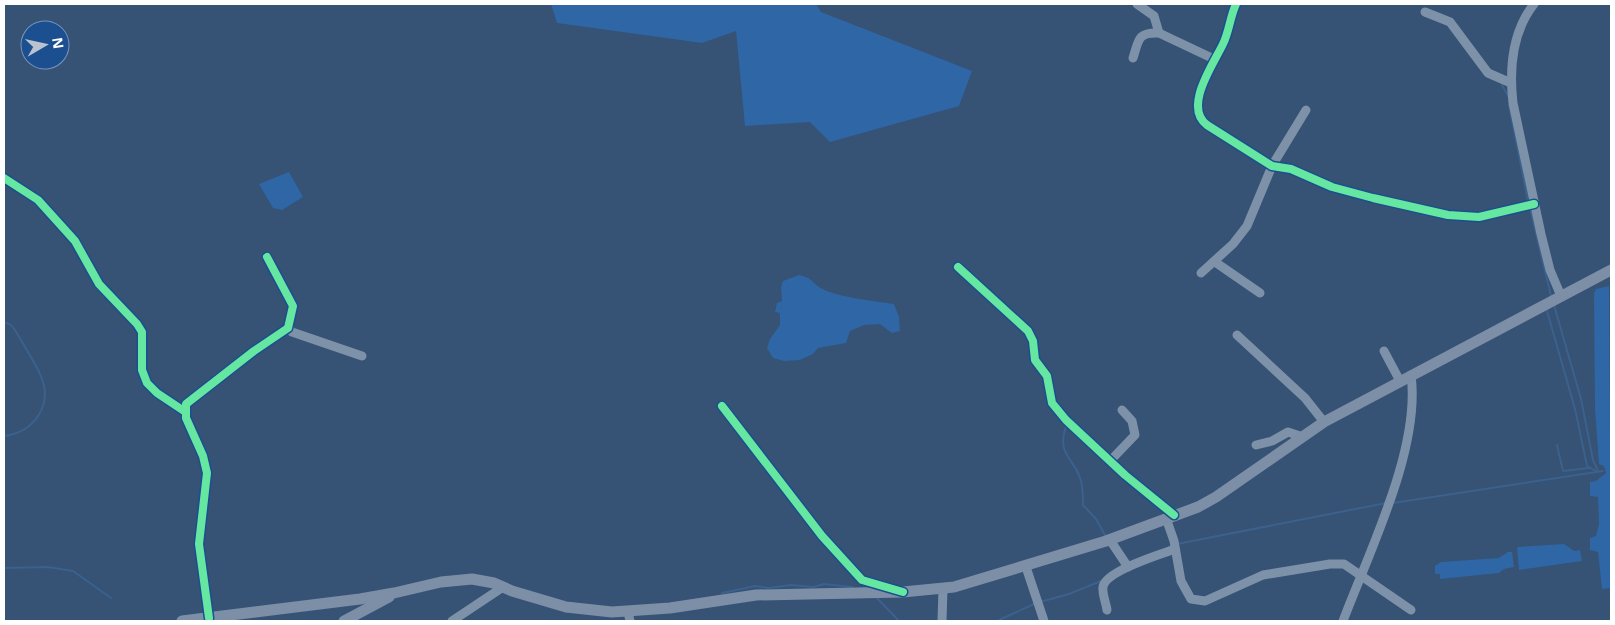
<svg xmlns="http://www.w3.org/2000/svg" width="1615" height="625" font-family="'Open Sans',sans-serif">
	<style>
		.green { fill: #2f66a5 }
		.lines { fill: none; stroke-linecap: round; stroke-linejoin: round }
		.stream { stroke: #3b618d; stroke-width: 2 }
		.minor { stroke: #7d92a8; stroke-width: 9 }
		.major { stroke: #7d8ea7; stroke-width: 11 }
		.cycleway-casing { stroke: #1b4f8f; stroke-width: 11 }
		.cycleway { stroke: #66e7a1; stroke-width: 8 }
	</style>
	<rect width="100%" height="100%" fill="#365274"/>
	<!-- green -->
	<g class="green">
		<path d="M551,4H816L821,12L972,71L959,106L830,142L810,122L745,126L736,31L702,43L557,23Z"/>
		<path d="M289,172L303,197L282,210L273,208L259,184Z"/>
		<path d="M799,275C812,278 811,281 819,287C834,297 875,301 894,304L899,317L900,331L892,333L880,324L864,325L850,331L846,343L818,348L813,354L800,360L784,361L773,358L767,348L770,339L780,325V313L775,312L777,303L782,301L781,287L783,281Z"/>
		<path d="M1609,286L1611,588L1602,589L1598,552L1590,550V538L1596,536L1599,524L1598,497L1590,496V482L1596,481L1606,473L1604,466L1599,464L1595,410L1594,293L1596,289Z"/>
		<path d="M1564,544L1574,551L1580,550L1582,561L1519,570L1517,547Z"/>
		<path d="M1508,552H1512L1514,567L1504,569L1499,573L1440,579V574H1435V566L1441,562L1499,558Z"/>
	</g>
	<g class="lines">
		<!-- stream -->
		<g class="stream">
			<path d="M1502,85L1508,96"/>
			<path d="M1509,105L1528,201"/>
			<path d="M1530,208L1551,296"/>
			<path d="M1554,305L1581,399L1593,460L1598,471"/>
			<path d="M1547,311L1575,409L1587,466L1596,471"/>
			<path d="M4,322L11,325L15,330C23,344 33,359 40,374C54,404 35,432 4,436"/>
			<path d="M1052,381L1054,393"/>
			<path d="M1066,426C1056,456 1075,458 1081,481C1083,488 1083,497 1083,505L1096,519L1106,537"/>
			<path d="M1557,445L1563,471L1589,468"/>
			<path d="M1393,503L1603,471"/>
			<path d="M1177,544L1386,503"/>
			<path d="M4,568L48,567L73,571L111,598"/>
			<path d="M722,593L755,586L769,588L791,585L813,587L824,584L852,587"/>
			<path d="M875,596L899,621"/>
			<path d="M1040,602L1069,594L1101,581"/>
			<path d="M968,621H977"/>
			<path d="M997,621L1036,603"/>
		</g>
		<!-- minor -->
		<g class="minor">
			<path d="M1137,4L1154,16L1159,33L1214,59"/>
			<path d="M1236,4C1230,17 1229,32 1223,44C1213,65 1183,107 1207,125L1272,166L1291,169L1332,187L1373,198L1448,215L1479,217L1534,204"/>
			<path d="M1534,4C1512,32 1509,68 1513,103L1541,234L1550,270L1561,296"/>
			<path d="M1425,12L1450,22L1488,73L1511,83"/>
			<path d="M1133,58C1139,40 1137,32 1159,33"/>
			<path d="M4,178L38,200L75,241L99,284L137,324L142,332V370L147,383L157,393L184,411"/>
			<path d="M1215,262L1260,293"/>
			<path d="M958,267L1028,331L1033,341L1035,360L1047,376L1052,403L1066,420L1125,475L1174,515"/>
			<path d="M1201,273L1233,244L1247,226L1272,166L1306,110"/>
			<path d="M288,328L292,332L362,356"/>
			<path d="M1237,335L1305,398L1324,422"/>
			<path d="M1384,351L1400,381"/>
			<path d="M722,406L822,536L862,580L894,590"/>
			<path d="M1256,445L1272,441L1288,432L1303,437"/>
			<path d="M1111,460L1135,435L1132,421L1122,410"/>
			<path d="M1166,518L1174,541L1181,581L1191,599L1205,601L1263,575L1330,564H1344L1411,610"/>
			<path d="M1110,540L1128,567"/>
			<path d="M1026,567L1044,621"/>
			<path d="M1107,610C1106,603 1102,594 1103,587C1105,571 1161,554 1175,549"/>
			<path d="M628,612L630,621"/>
			<path d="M209,618L199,544L207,473L203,456L186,418V404L254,351L288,328L293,306L267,257"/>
			<path d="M452,621L503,587"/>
			<path d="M942,621L943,589"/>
			<path d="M1343,621C1369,552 1421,448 1411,375"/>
		</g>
		<!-- major -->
		<g class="major">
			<path d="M182,621L360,599L394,593L441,582L472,579L494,583L512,591L566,607L612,612L670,608L756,595L903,592L954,587L1106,541L1198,507L1216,497L1324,422L1611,270"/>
			<path d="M344,621L389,597"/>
		</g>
		<defs>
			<g id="cycleway">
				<path d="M1236,4C1230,17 1229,32 1223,44C1213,65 1183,107 1207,125L1272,166L1291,169L1332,187L1373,198L1448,215L1479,217L1534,204"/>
				<path d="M4,178L38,200L75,241L99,284L137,324L142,332V370L147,383L157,393L184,411"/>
				<path d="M958,267L1028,331L1033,341L1035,360L1047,376L1052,403L1066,420L1125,475L1174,515"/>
				<path d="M722,406L822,536L862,580L903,592"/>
				<path d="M209,618L199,544L207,473L203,456L186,418V404L254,351L288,328L293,306L267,257"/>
			</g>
		</defs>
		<!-- cycleway casing -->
		<use href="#cycleway" class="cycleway-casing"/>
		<!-- cycleway -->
		<use href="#cycleway" class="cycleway"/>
	</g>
	<!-- border -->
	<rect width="1615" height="625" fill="none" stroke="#ffffff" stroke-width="10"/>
	<!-- north arrow -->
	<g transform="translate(45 45) rotate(81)"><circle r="24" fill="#1b4f8f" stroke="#7695bc"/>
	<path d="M0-4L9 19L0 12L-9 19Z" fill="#b9c2ce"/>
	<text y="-8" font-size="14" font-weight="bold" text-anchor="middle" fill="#ffffff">N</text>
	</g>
</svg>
